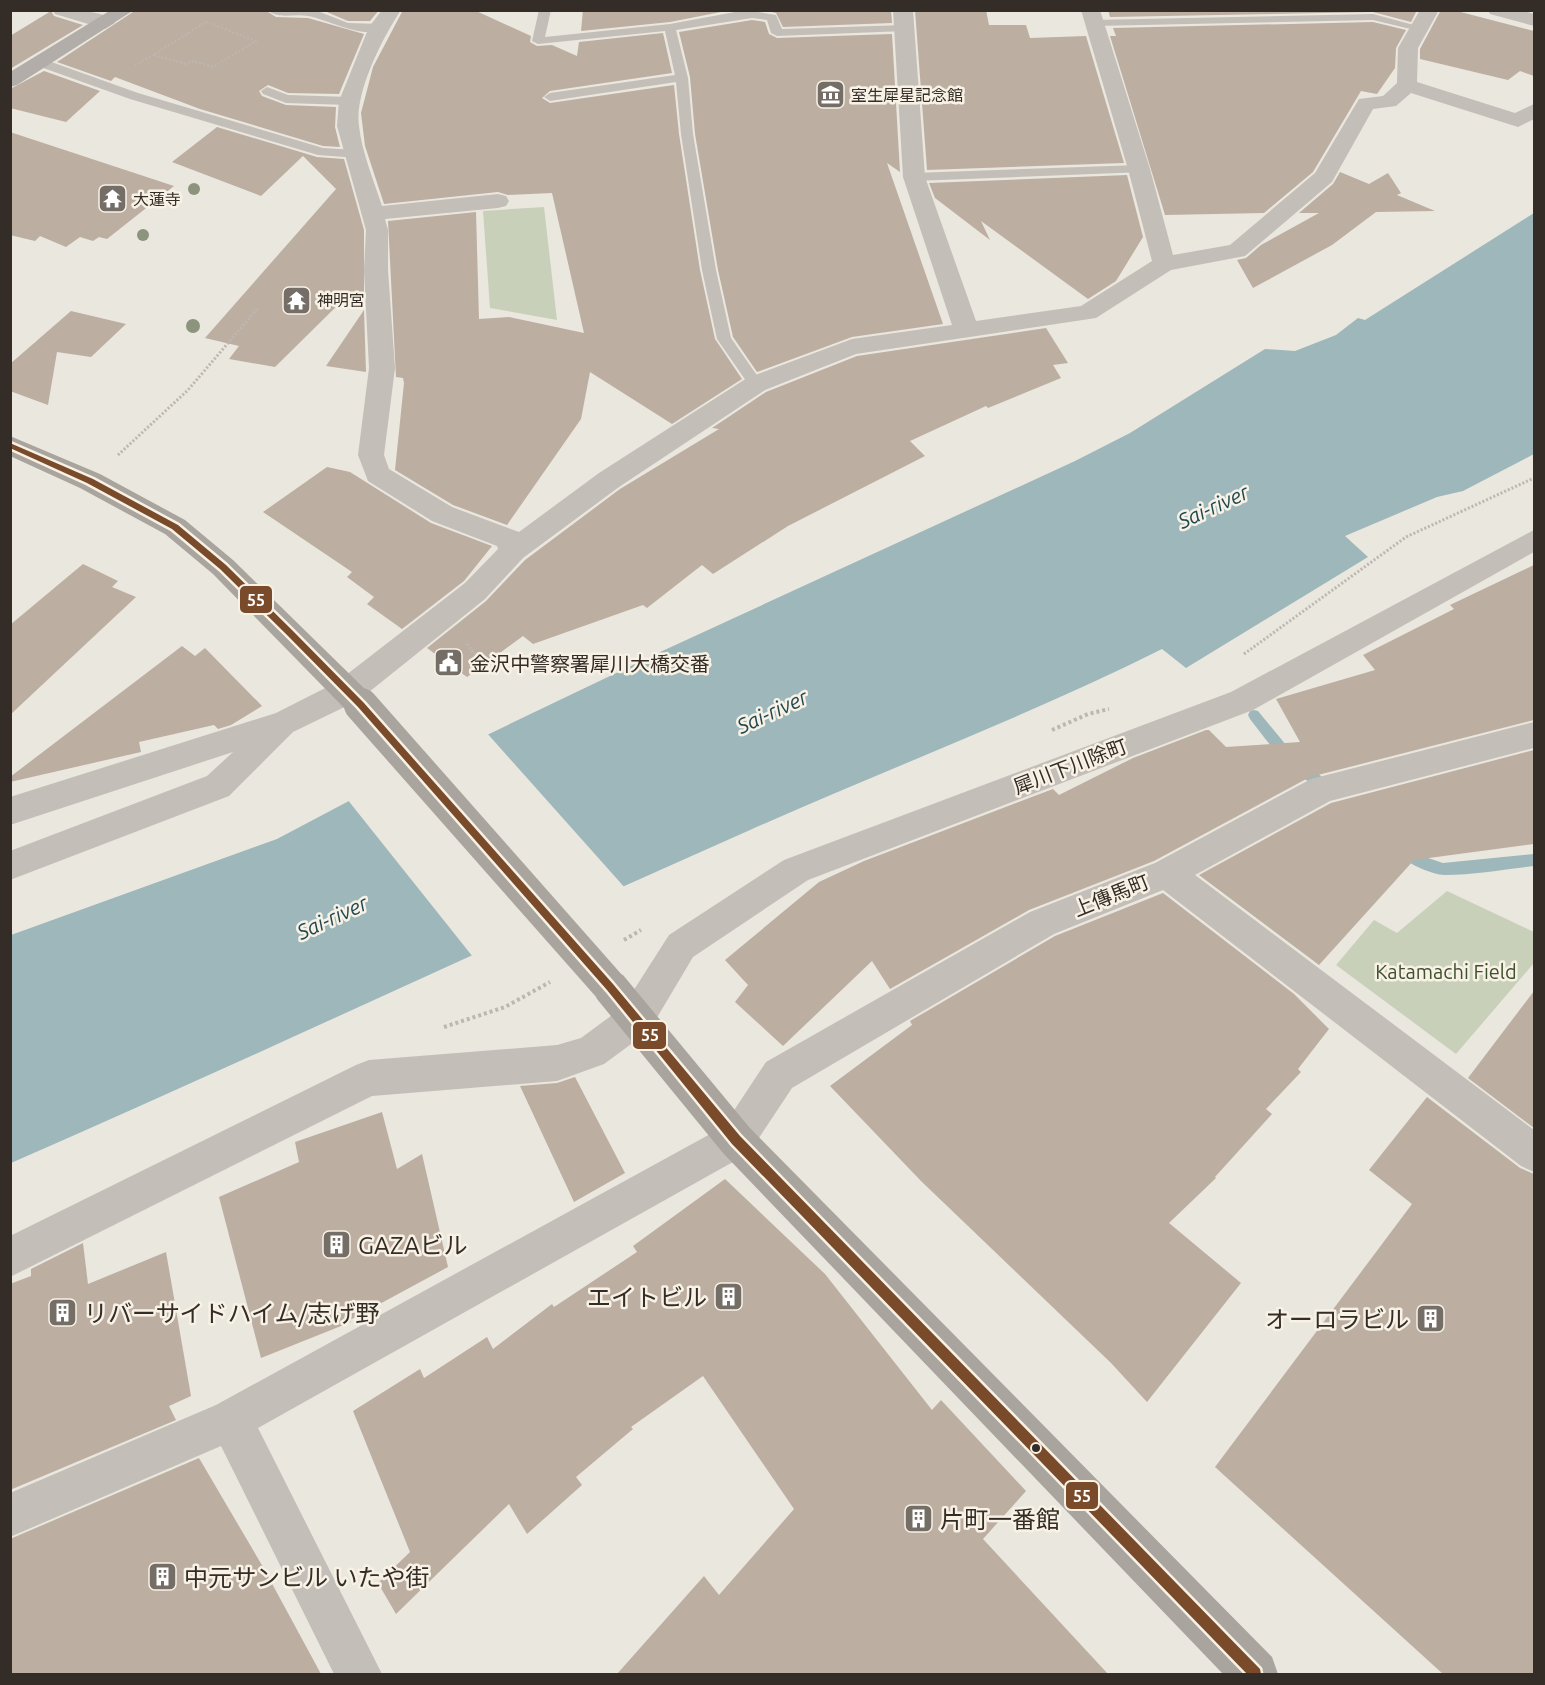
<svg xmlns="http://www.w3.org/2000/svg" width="1545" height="1685" font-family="Ubuntu,'Noto Sans JP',sans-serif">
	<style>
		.green { fill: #c9d0ba }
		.water { fill: #9db7ba }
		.pier { fill: #eae7df }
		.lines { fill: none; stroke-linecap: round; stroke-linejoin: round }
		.stream { fill: #9db7ba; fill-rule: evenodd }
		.building { fill: #bdaea2 }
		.path-far2 { stroke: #bcb7b1; stroke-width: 2; stroke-dasharray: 2 2; stroke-linecap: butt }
		.path-far1 { stroke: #bcb7b1; stroke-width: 3; stroke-dasharray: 2 2; stroke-linecap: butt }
		.path { stroke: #bcb7b1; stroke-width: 4; stroke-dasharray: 3 3; stroke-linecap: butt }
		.lane { fill: #c3beb8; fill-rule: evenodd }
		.street { fill: #c3beb8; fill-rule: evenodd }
		.primary { fill: #b2ada8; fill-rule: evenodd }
		.highway { fill: #a9a59e; fill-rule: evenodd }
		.highway-bridge { stroke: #a9a59e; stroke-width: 34 }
		.bus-1-casing { stroke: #f8f2e6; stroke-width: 5 }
		.bus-1 { fill: #7a4b2a; fill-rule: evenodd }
		.tree { fill: #8c947d }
		.bus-dot { fill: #342d27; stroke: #f8f2e6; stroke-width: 2 }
		.labels { text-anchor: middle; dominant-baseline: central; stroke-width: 5; stroke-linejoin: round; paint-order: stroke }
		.far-poi-label { font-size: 16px; fill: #342d27; stroke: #f8f2e6; text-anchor: start }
		.poi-label { font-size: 20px; fill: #342d27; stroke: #f8f2e6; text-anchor: start }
		.street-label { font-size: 20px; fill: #342d27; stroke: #f8f2e6 }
		.park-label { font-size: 20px; fill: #3f502d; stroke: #f8f2e6 }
		.water-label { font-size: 21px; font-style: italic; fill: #204852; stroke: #f8f2e6 }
		.near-poi-label { font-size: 24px; fill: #342d27; stroke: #f8f2e6; text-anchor: start }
		.line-badge { stroke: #f8f2e6; stroke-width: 2 }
		.badge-label { font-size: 16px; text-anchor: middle; font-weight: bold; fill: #fff }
	</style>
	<rect width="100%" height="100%" fill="#eae7df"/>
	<!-- green -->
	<g class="green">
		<path d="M544,207L557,320L490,308L483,211Z"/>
		<path d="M1447,891L1534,932V963L1456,1054L1336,965L1374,920L1397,933Z"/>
	</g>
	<!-- water -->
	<path class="water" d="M1534,213V454L1463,491L1437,497L1345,536L1368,557L1186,668L1162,649C1028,716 887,769 750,830C503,939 259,1055 11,1163V935L277,839L347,802L658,653L1075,461L1130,433L1265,349L1295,351L1336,335L1358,318L1365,320Z"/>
	<!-- pier -->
	<path class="pier" d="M486,732L626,889L473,957L347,799Z"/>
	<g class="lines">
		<!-- stream -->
		<g class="stream">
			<path d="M1254,710L1258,711L1291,751L1321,776L1323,780L1321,784C1302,790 1261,733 1250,719L1248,715L1250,711Z"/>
			<path d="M1403,844L1422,856L1443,863L1534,854V866C1506,869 1474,875 1445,875C1432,875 1402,862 1396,850L1398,846Z"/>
		</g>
	</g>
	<!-- building -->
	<g class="building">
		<path d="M136,10H265L276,17L308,18L364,34L339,94L288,93L268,85L259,91L262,96L286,105L336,107L335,127L340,147L323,146L200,109L115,77L111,81L57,62Z"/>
		<path d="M322,10H379L370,21H348Z"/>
		<path d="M403,10H474L531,36L530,42L537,46L552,45L577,56L579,42L663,33L672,73L550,91L542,98L550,103L674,85L679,134L700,270L715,339L742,379L672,424L590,372L581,419L507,525L453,505L395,470L404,383L403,378L396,377L388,221L476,212L479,319L509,317L584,333L552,193L508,195L498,192L384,204L365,146L361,113L373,67Z"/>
		<path d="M583,10H731L670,22L581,31Z"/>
		<path d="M763,10H891L892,23L783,27L776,13Z"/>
		<path d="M915,10H986L989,25H1026L1030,38L1086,36L1124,163L927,170Z"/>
		<path d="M1108,10H1417L1411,22L1373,12L1110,17Z"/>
		<path d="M1441,10H1453L1534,31V76L1520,71L1508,80L1420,59V49Z"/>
		<path d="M51,11L54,16L83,25L10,69V36Z"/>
		<path d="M752,20L765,22L769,34L777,38L892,34L900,172L887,163L943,324L852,337L757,372L733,337L718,270L695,134L690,77L679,32Z"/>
		<path d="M1373,22L1406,30L1396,48L1395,68L1377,94L1361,91L1313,172L1264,213L1165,215L1110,36H1116L1113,28Z"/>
		<path d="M44,71L100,91L66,122L10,108V89Z"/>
		<path d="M217,127L317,157L344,159L364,230V307L348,295L275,367L229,359L239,346L205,338L336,189L303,156L261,196L172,162Z"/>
		<path d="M10,132L174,186L107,239L99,237L93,241L80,237L66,247L40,236L35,241L10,235Z"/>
		<path d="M1340,172L1369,184L1388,173L1401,193L1397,195L1435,211L1376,212L1332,245L1253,288L1237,260L1246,258L1261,245L1319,213H1299L1333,184Z"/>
		<path d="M1127,175L1143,237L1116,281L1088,299L981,221L990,240L935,198L929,183Z"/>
		<path d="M364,310L366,372L326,366Z"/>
		<path d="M71,311L126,324L91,357L57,352L48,405L10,391V364Z"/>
		<path d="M1046,328L1068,363L1053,365L1061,378L988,408L986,406L910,441L925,456L788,526L713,574L702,565L647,608L643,605L533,644L523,636L467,677L427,648L486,601L525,560L620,489L719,429L712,428L766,392L857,356Z"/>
		<path d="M327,467L350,472L431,523L492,546L464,581L402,629L367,604L374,597L347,577L352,572L263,512Z"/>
		<path d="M83,564L118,581L112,587L136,597L10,715V625Z"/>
		<path d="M1534,565V720L1310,777L1154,861L1029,910L890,989L872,961L783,1046L735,1002L748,985L725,960L819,882L864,861L1053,789L1059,795L1133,758L1206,730H1209L1226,747L1300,742L1276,699L1375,670L1363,655L1454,609L1450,605Z"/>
		<path d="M182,646L195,656L205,648L262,706L231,725L218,729L214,725L139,742L141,752L10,782V777Z"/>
		<path d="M1534,750V844L1414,860L1319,965L1199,875L1331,803Z"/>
		<path d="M1163,893L1294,994L1329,1029L1298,1069L1301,1072L1266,1109L1272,1114L1215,1177L1216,1178L1169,1223L1241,1283L1147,1402L1111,1363L921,1181L830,1086L912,1025L910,1021L1055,936Z"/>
		<path d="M1534,991V1128L1468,1078Z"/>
		<path d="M575,1077L625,1173L574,1202L520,1086L557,1083Z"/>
		<path d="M1427,1097L1520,1168L1534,1174V1674H1443L1215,1467L1412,1204L1369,1170Z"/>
		<path d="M382,1112L397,1169L422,1154L448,1267L350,1320L351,1322L261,1358L219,1197L299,1162L295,1142Z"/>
		<path d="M725,1179L825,1274L932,1410L941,1400L1026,1491L983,1539L1108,1674H617L704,1576L719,1595L794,1509L703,1376L631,1427L633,1429L576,1477L582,1485L527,1534L509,1504L396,1614L378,1583L410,1552L353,1411L420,1369L424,1378L487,1337L493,1349L552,1304L554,1307L637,1252L633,1246Z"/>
		<path d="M83,1243L88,1284L166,1252L191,1396L169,1406L176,1420L10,1490V1284L31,1276V1269Z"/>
		<path d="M199,1458L263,1567L321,1674H10V1539Z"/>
	</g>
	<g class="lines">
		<!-- path-far2 -->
		<g class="path-far2">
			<path d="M206,22L256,41L213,67L193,61L186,64L153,55Z"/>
			<path d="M135,65L153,55"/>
		</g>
		<!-- path-far1 -->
		<g class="path-far1">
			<path d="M118,455L188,390L258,308"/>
			<path d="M467,644L475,655"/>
			<path d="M1244,654L1406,537L1534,478"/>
		</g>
		<!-- path -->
		<g class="path">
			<path d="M1052,730L1088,714L1109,709"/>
			<path d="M624,940L641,930"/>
			<path d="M444,1027L505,1007L550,982"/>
		</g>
		<!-- lane -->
		<g class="lane">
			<path d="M267,10H315L348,23L379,24L385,27C367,42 327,19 308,16C293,13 279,20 267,10Z"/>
			<path d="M539,10H551L545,37L670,24L746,10L776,15L782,29L905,25L911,28L905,31L777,36L771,33L767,20L752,18L676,30L688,78L693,134L716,270L731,338L763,384L761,388H751L717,339L702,270L681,134L676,82L550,101L544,97L550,93L675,75L665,31L538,44L532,41Z"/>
			<path d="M1373,14L1425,28L1419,31L1373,20L1093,26L1087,23L1093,20Z"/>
			<path d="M35,59H43L138,93L323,148L357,150L363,154L357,158L318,155L130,99L35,65Z"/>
			<path d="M267,87L288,95L349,97L355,101L349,105L286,103L263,94L261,91Z"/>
			<path d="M1139,165L1144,166V172L914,181L908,177L914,173Z"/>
		</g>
		<!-- street -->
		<g class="street">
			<path d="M53,10C69,10 105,9 115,23L105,29L55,14Z"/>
			<path d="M382,10H401C383,37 354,93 359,126C362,153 374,181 382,206L498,194L506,196L509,201L506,206L498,208L385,219L388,230V270L395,368L384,455L389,469L452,507L519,532L599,473L747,378L852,339L952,325L903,177L893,10H913L925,177L976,321L1081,306L1152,261L1128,169L1081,10H1100L1150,169L1173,255L1230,245L1315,173L1359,99L1383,96L1397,83L1398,48L1420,10H1439L1418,48L1417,82L1515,113L1534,104V119L1518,127L1411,93L1396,106L1373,109L1332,182L1245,256L1171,270L1096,318L856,354L765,390L619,487L523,558L485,599L359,700L293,732L229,796L10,880V851L207,776L233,752L10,825V797L276,713L337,682L465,583L498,549L497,546L432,521L368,481L358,455L369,368L364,270L366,230L337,126L339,101L369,27Z"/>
			<path d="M1488,10H1521L1534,14V26L1490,14Z"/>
			<path d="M1534,530V552L1253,710L808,880L693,957L649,1031L604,1064L557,1081L372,1096L10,1277V1236L356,1065L369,1060L557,1045L581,1038L623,1007L669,935L784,860L1231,692Z"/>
			<path d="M1534,722V748L1330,801L1195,875L1534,1130V1172L1521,1166L1163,890L1054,934L792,1088L749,1153L258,1428L382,1674H334L221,1446L10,1537V1493L216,1405L723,1127L766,1062L1030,912L1155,863L1311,779Z"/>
		</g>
		<!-- primary -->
		<path class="primary" d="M111,10H134L17,85L10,87V72Z"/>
		<!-- highway -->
		<g class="highway">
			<path d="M10,436L100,474L185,520L233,560L372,696L376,705L372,714L361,717L350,714L213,574L165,534L80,488L10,456Z"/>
			<path d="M610,971L623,975L749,1127L1272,1657L1278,1674H1223L723,1153L597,999L592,987L597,975Z"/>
		</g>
		<!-- highway-bridge -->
		<path class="highway-bridge" d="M361,705L610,987"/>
		<defs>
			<path id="bus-1" d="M10,443L93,479L178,525L226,565L293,631L364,703L613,984L740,1136L1260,1669L1261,1674H1247L732,1144L607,990L358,707L287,635L220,569L172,529L87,483L10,448Z"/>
		</defs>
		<!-- bus-1 casing -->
		<use href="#bus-1" class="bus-1-casing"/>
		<!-- bus-1 -->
		<use href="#bus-1" class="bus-1"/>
	</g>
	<!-- trees -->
	<g class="tree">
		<circle cx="194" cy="189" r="6"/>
		<circle cx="143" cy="235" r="6"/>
		<circle cx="193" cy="326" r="7"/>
	</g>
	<!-- icons -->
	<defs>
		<symbol id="museum-square" viewBox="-11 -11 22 22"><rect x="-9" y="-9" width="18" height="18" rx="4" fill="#746e67" stroke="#f8f2e6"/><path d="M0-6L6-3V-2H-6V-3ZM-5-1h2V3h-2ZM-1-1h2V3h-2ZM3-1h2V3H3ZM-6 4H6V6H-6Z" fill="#fff"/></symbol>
		<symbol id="temple-square" viewBox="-11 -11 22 22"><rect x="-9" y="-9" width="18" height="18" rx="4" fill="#746e67" stroke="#f8f2e6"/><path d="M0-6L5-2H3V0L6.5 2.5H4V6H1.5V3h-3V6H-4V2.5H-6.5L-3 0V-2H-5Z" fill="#fff"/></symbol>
		<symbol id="civic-square" viewBox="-11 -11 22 22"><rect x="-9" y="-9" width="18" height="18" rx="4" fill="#746e67" stroke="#f8f2e6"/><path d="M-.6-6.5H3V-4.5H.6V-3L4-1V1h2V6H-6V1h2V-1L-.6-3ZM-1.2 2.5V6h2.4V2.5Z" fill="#fff"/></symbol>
		<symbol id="building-square" viewBox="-11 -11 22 22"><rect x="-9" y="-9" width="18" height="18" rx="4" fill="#746e67" stroke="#f8f2e6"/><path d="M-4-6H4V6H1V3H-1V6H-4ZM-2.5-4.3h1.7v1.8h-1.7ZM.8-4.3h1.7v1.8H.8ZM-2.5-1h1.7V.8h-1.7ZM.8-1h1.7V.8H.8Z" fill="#fff"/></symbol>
	</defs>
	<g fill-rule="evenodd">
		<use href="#museum-square" x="814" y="78" width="33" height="33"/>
		<use href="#temple-square" x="96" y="182" width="33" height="33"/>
		<use href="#temple-square" x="280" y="284" width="33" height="33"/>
		<use href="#civic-square" x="432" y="646" width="33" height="33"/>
		<use href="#building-square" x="320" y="1228" width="33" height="33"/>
		<use href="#building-square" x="712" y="1280" width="33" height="33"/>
		<use href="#building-square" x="46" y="1296" width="33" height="33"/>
		<use href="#building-square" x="1414" y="1302" width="33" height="33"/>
		<use href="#building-square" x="902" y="1502" width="33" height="33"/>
		<use href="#building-square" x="146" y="1560" width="33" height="33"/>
	</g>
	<!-- markers -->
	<circle class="bus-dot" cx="1036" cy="1448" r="5"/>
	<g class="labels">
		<!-- far-poi labels -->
		<g class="far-poi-label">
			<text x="851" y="95">室生犀星記念館</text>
			<text x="133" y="199">大蓮寺</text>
			<text x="317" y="300">神明宮</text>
		</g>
		<!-- poi labels -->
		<g class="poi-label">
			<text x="470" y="663">金沢中警察署犀川大橋交番</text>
		</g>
		<!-- street labels -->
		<g class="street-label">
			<text transform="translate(1070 766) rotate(-21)">犀川下川除町</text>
			<text transform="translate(1111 895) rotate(-22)">上傳馬町</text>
		</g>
		<!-- park labels -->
		<g class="park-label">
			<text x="1446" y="971">Katamachi Field</text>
		</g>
		<!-- water labels -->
		<g class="water-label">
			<text transform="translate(1213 506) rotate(-25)">Sai-river</text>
			<text transform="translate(772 711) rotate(-25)">Sai-river</text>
			<text transform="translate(332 917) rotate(-25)">Sai-river</text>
		</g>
		<!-- near-poi labels -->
		<g class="near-poi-label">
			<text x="358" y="1245">GAZAビル</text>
			<text x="707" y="1297" text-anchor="end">エイトビル</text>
			<text x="84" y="1313">リバーサイドハイム/志げ野</text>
			<text x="1409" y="1319" text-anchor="end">オーロラビル</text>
			<text x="940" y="1519">片町一番館</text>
			<text x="184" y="1577">中元サンビル いたや街</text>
		</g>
	</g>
	<g class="line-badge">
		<rect x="239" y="585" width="34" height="29" rx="6" fill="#7a4b2a"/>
		<rect x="632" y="1021" width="35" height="29" rx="6" fill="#7a4b2a"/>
		<rect x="1065" y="1481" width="34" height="29" rx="6" fill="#7a4b2a"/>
	</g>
	<g class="badge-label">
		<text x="256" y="606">55</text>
		<text x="650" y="1041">55</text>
		<text x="1082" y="1502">55</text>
	</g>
	<!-- border -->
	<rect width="1545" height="1685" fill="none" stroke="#342d27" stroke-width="24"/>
</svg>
